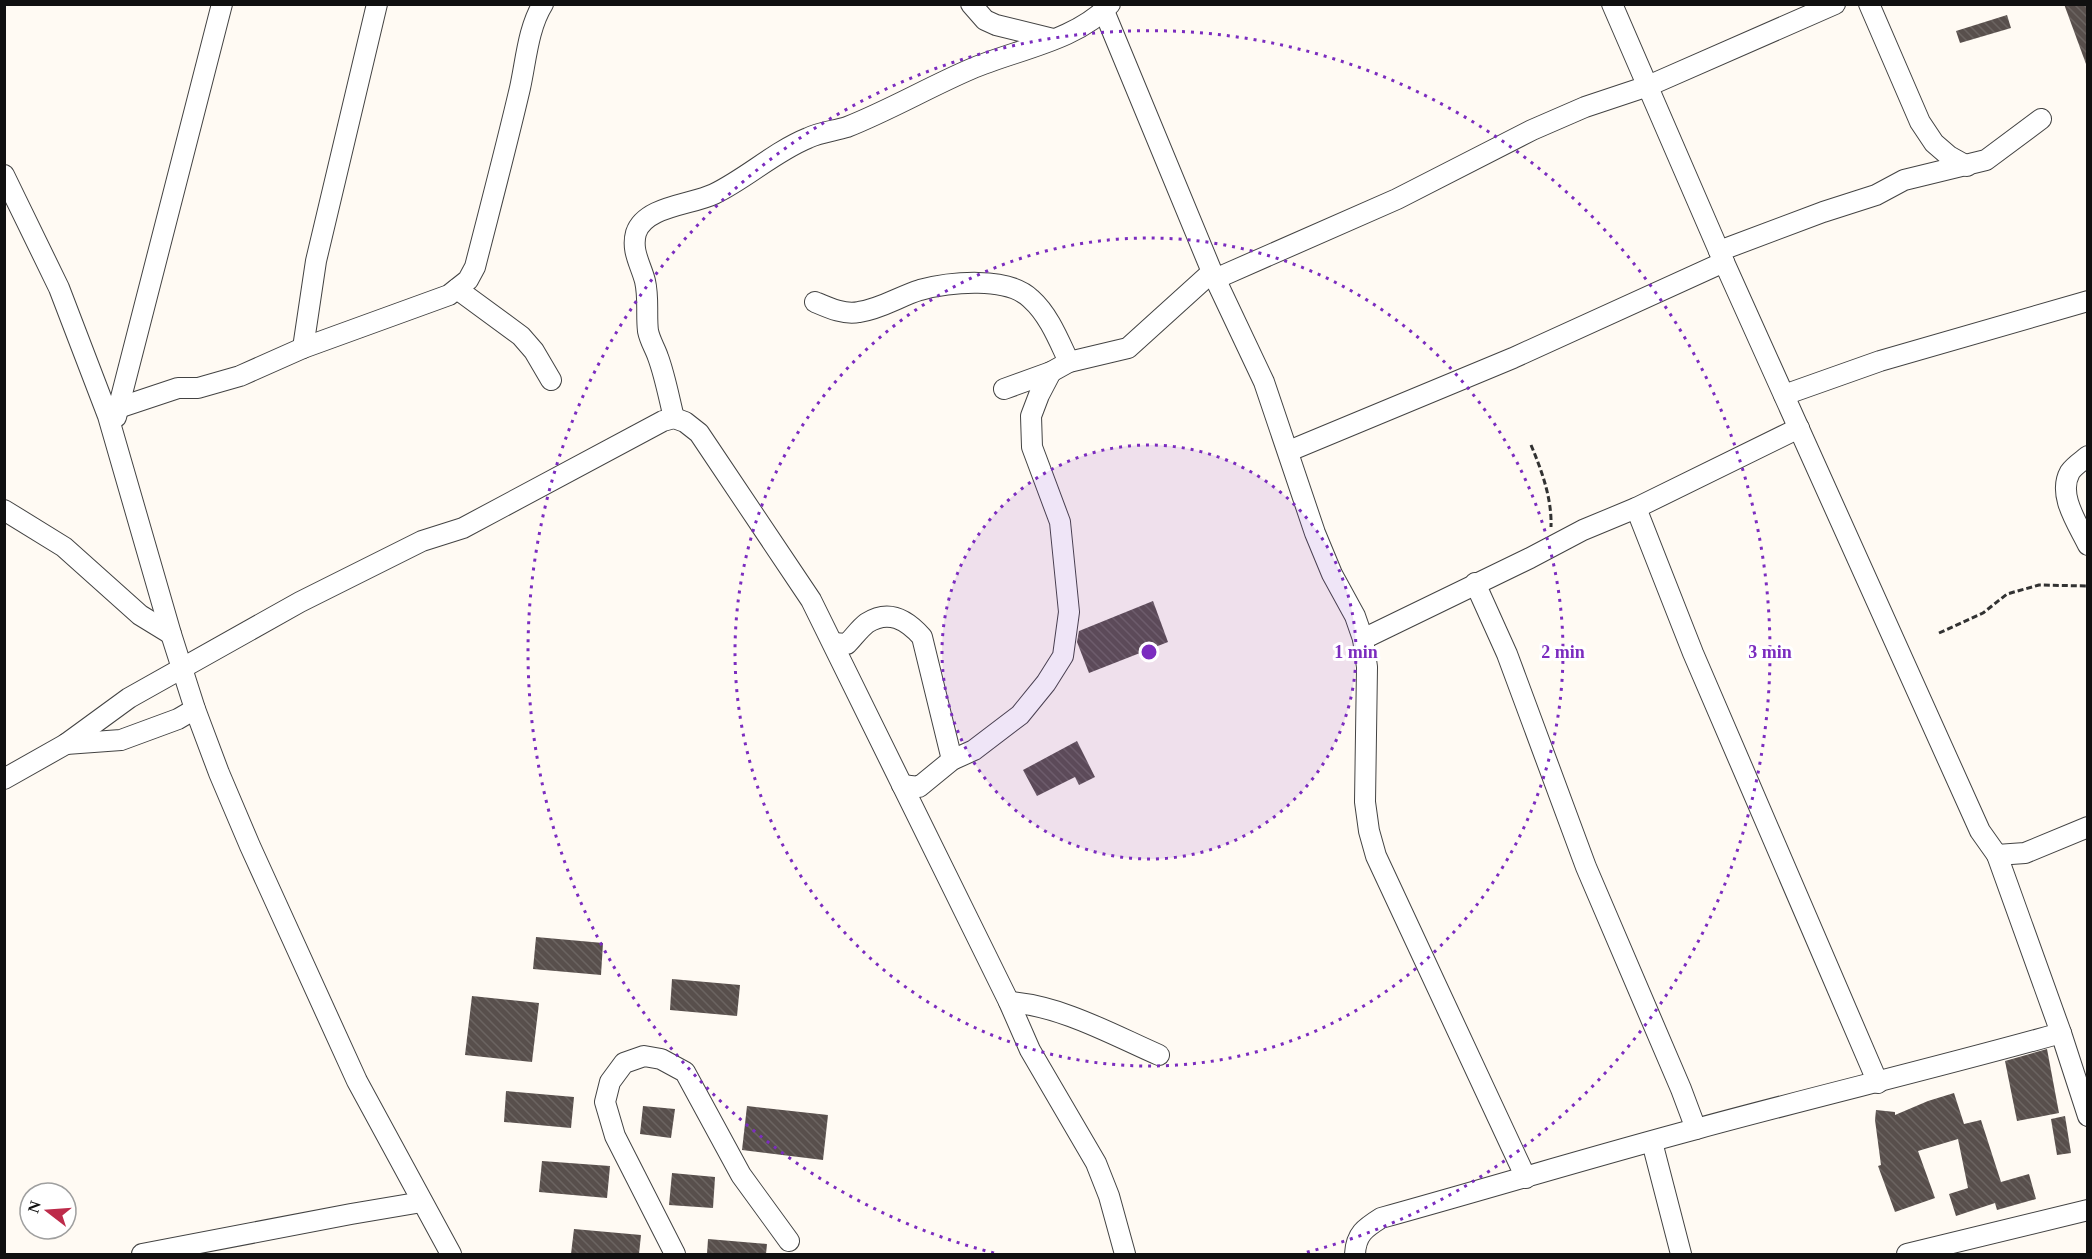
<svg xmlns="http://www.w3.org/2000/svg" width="2092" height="1259" font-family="Georgia,serif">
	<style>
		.building { fill: url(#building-back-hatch) }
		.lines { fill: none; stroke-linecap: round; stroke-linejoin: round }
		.minor-casing { stroke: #434343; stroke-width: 22 }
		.path { stroke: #323232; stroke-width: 3; stroke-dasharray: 6 3; stroke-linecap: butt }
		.minor { stroke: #fff; stroke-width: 20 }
		.ring { fill: none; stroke: #7b2cbf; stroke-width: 3; stroke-dasharray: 3 6 }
		.centre { fill: #7b2cbf; stroke: #fff; stroke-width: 3 }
		.ring-label { font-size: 18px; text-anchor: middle; font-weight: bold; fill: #7b2cbf; stroke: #fff; stroke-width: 6; stroke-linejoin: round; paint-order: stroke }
	</style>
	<defs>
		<pattern id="building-back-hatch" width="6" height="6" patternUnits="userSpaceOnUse" patternTransform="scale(1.5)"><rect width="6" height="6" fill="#584f4c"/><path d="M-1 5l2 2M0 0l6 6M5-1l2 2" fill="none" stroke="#6b6461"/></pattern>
	</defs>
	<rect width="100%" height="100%" fill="#fffaf3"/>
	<!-- building -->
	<g class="building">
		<path d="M2064,4H2088V64H2086Z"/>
		<path d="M2007,15L2011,28L1960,43L1956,31Z"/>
		<path d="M1153,601L1168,642L1089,673L1077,642L1079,631Z"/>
		<path d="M1077,741L1095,777L1079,785L1075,777L1037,796L1023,770Z"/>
		<path d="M536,937L603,943L601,975L533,969Z"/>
		<path d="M672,979L740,985L737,1016L670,1010Z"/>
		<path d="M472,996L539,1003L532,1062L465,1055Z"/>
		<path d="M2047,1049L2059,1113L2017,1121L2005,1061Z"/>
		<path d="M506,1091L574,1097L571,1128L504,1122Z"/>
		<path d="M1954,1093L1964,1124L1981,1120L2001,1182L2029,1174L2036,1199L1997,1210L1995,1203L1956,1216L1949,1194L1968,1188L1958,1139L1918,1151L1935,1198L1895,1212L1878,1166L1881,1165L1875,1120L1876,1110L1895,1112V1115L1928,1101Z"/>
		<path d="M643,1106L675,1109L671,1138L640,1134Z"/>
		<path d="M747,1106L828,1115L823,1160L742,1150Z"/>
		<path d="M2065,1116L2071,1153L2057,1155L2051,1119Z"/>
		<path d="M542,1161L610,1166L607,1198L539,1192Z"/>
		<path d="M672,1173L715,1177L713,1208L669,1205Z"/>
		<path d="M574,1229L641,1235L639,1254H571Z"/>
		<path d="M708,1239L767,1244L766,1254H707Z"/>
	</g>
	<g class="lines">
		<defs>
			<g id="minor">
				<path d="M971,4L985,20L996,25L1053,39"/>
				<path d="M1612,4L1719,251L1980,831L1997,855L2025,853L2088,827"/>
				<path d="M1869,4L1920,122L1934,143L1949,156L1967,166"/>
				<path d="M1104,11L1212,272L1264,382L1315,533L1332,574L1355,616L1363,639L1367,667L1365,802L1369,831L1376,856L1526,1178"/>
				<path d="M4,175L59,288L108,416L171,634L195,709L219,773L250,846L357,1081L451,1254"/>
				<path d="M1719,251L1823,212L1876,195L1904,180L1986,160L2041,119"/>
				<path d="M1215,279L1397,199L1532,130L1585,107L1648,86L1835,4"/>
				<path d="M457,289L521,336L534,351L551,380"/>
				<path d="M815,302C829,308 844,315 859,312C881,309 900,296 920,290C950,282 1008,276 1031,299C1049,315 1059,341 1069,362"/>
				<path d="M303,348L316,261L377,4"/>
				<path d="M1004,389L1051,372L1069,362L1128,348L1212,272"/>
				<path d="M1784,395L1880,361L2088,301"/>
				<path d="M118,408L178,388H198L240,376L303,348L449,295L468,280L475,267C490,208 506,148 520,88C526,61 528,28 543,4"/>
				<path d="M116,417L222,4"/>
				<path d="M674,418C669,398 665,376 658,357C655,348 650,341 648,331C646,315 649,298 645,281C641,265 631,251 636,233C645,206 691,205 714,194C747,178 774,152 808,138C820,132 834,131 847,127C890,110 929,87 971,69C1014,50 1077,41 1110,4"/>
				<path d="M1289,451L1513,358L1724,262"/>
				<path d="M2088,456C2082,461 2074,466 2070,472C2057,495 2078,524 2088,545"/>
				<path d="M1636,508L1693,653L1878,1083"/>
				<path d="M4,510L64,547L140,615L171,634"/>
				<path d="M1475,583L1507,654L1586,867L1681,1089L1696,1129"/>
				<path d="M1363,639L1530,558L1583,530L1636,508L1799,428"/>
				<path d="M833,643L847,644C853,638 860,628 867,623C889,609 907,620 922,637L952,760"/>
				<path d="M66,744L121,740L178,719L195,709"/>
				<path d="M4,779L66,744L129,698L300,602L422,541L463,528L663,421L674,418L685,422L699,433L811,600L1009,1002L1030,1050L1096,1163L1109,1196L1125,1254"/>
				<path d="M902,785L919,787L952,760L974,750L1020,715L1046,683L1063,656L1069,612L1060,522L1032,447L1031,416L1039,395L1051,372"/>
				<path d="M1009,1002C1062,1006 1111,1034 1159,1055"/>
				<path d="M2061,1033L2088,1116"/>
				<path d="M1652,1142L1681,1254"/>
				<path d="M142,1254L351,1214L422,1202"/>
				<path d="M675,1254L615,1136L605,1102L610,1082L624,1063L644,1056L661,1059L685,1072L741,1175L789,1241"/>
				<path d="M1355,1254C1356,1234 1365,1228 1381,1218C1486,1189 1591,1157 1696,1129C1817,1096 1940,1067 2061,1033L1997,855"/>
				<path d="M1907,1254L2088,1210"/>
			</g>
		</defs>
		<!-- minor casing -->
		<use href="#minor" class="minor-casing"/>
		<!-- path -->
		<g class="path">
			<path d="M1531,445C1542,471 1552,499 1551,527"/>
			<path d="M1939,633L1983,613L2007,594L2039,585L2088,586"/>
		</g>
		<!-- minor -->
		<use href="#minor" class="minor"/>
	</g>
	<!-- distance rings -->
	<circle cx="1149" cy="652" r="207" fill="#7b2cbf" fill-opacity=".12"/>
	<g class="ring">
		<circle cx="1149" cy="652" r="207"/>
		<circle cx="1149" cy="652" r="414"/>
		<path d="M994 1253A621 621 0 1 1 1304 1253"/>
	</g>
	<circle cx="1149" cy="652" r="9" class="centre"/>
	<g class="ring-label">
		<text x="1356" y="658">1 min</text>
		<text x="1563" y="658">2 min</text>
		<text x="1770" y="658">3 min</text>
	</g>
	<!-- border -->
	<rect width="2092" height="1259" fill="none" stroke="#101010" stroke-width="12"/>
	<!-- north arrow -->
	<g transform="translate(48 1211) rotate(287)"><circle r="28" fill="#ffffff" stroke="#9f9f9f" stroke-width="1.5"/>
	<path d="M0-4.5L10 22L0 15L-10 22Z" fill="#bd2b4a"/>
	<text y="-9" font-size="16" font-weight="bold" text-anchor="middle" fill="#101010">N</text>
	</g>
</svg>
